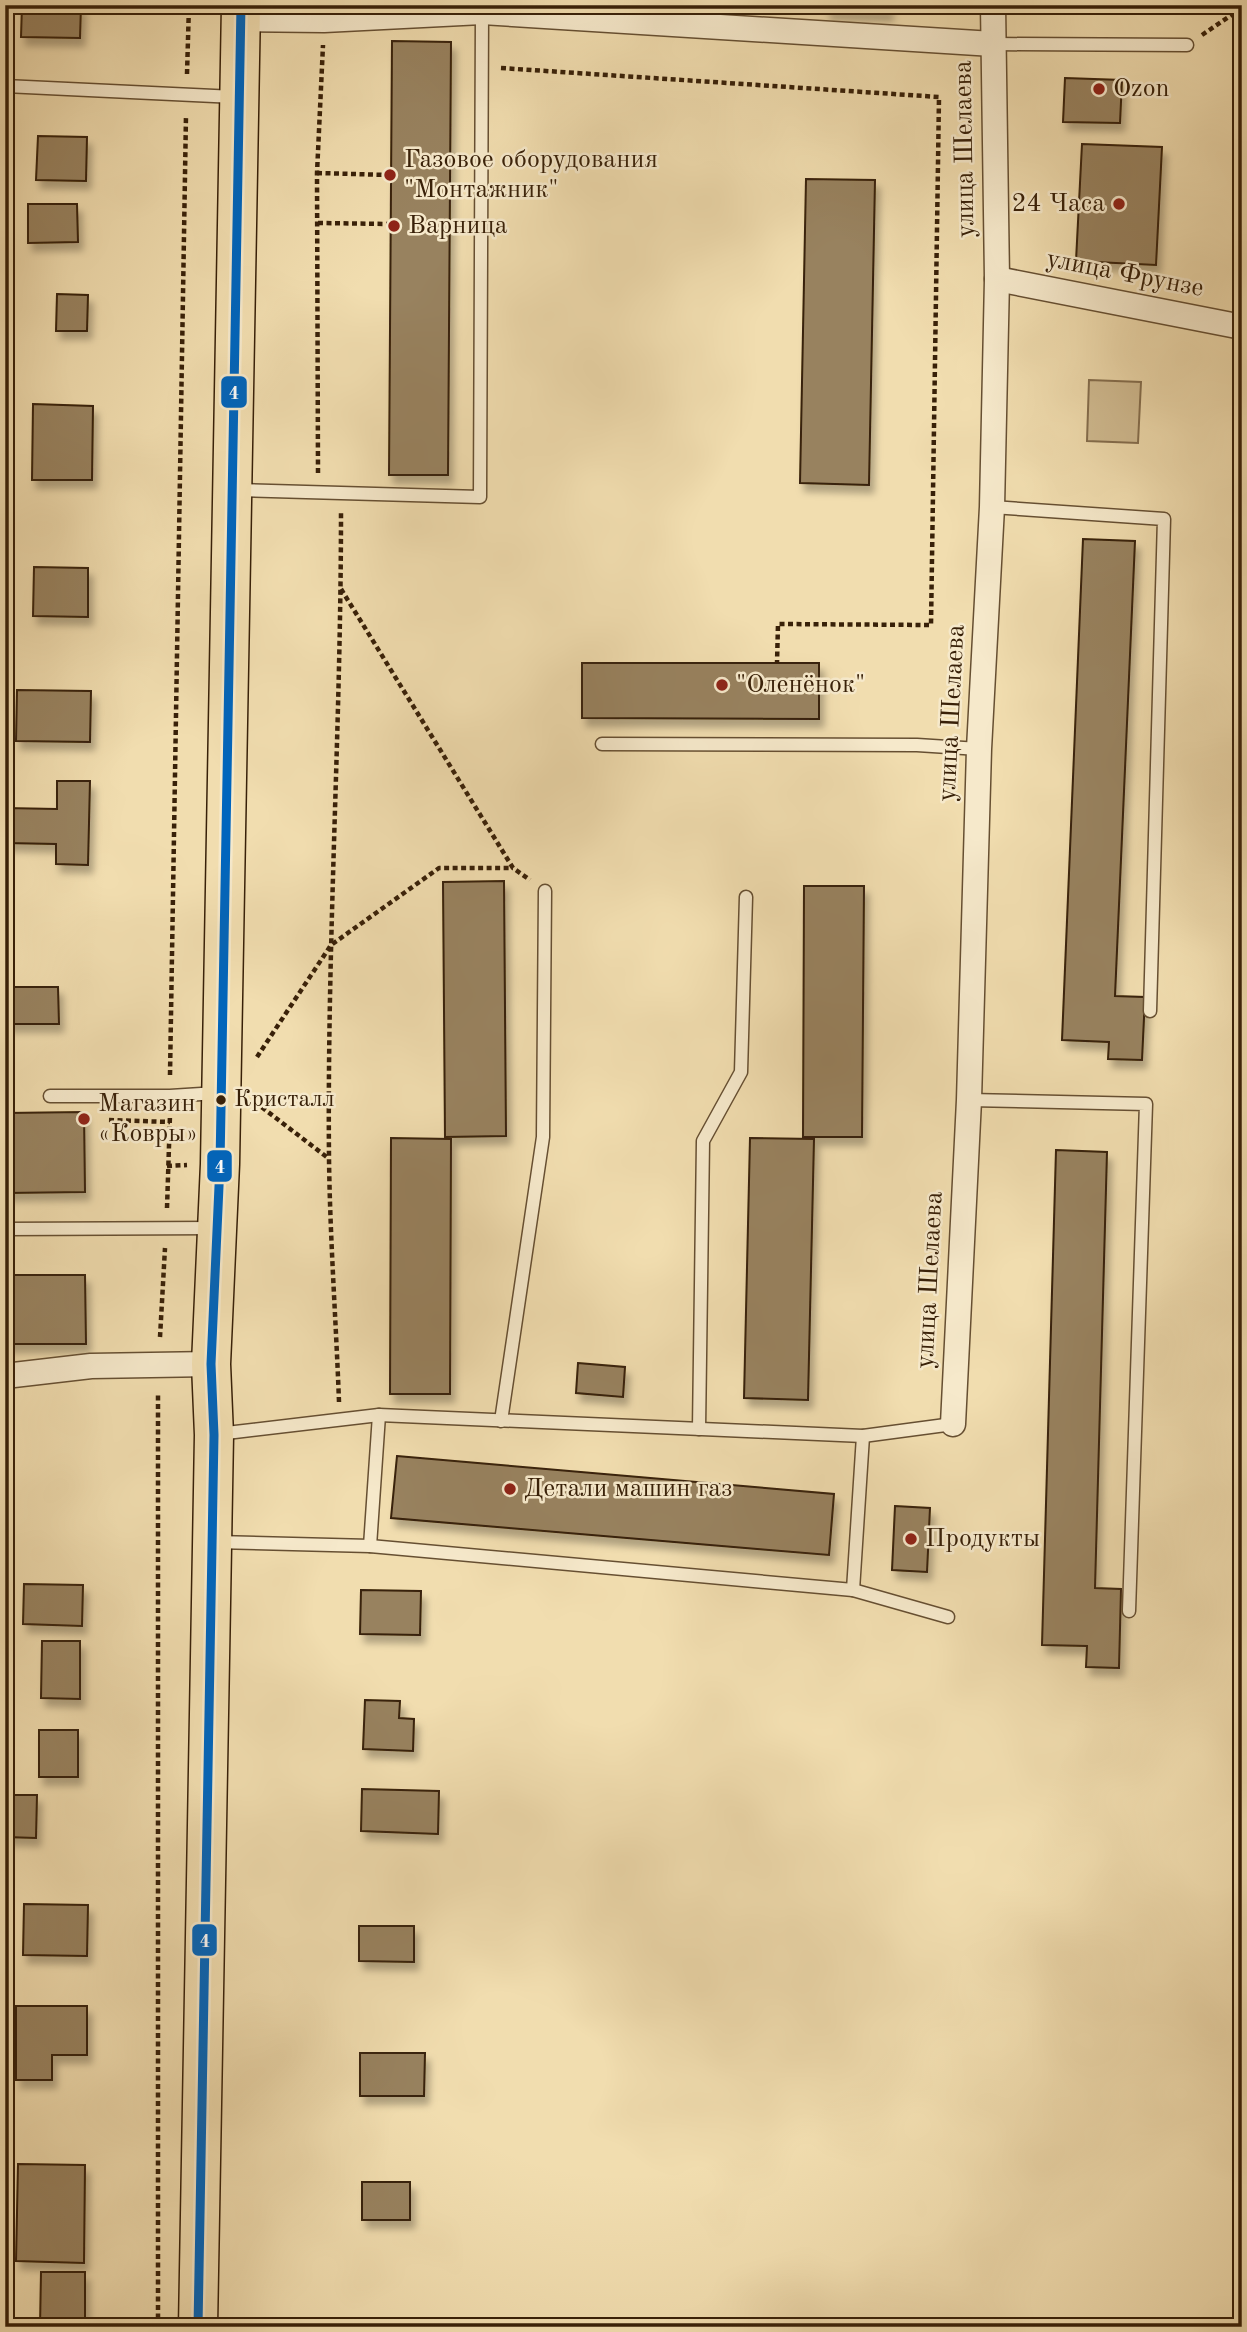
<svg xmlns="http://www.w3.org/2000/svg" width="1247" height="2332" font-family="'Old Standard TT',serif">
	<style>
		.green { fill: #d2bd93; stroke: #856e4e; stroke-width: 2 }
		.building { fill: #98825f; stroke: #382008; stroke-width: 2; filter: url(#shadow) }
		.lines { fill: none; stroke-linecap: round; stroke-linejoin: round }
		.service-casing { stroke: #664f32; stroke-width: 15 }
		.minor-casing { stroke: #664f32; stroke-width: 27 }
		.primary-casing { stroke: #382008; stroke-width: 41 }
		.path { stroke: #382008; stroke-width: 4.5; stroke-dasharray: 5 3.5; stroke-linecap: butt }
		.service { stroke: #f6e9cb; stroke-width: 12 }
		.minor { stroke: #f6e9cb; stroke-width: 24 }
		.primary { stroke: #f1ddaf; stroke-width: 38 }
		.bus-1-casing { stroke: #f6e9cb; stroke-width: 14 }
		.bus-1 { stroke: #0065bd; stroke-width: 9 }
		.poi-dot { fill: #8f2418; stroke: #f6e9cb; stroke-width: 2.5 }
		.bus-dot { fill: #382008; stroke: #f6e9cb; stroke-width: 2.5 }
		.labels { text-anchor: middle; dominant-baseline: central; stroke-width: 5; stroke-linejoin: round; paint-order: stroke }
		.bus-label { font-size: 24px; fill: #382008; stroke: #f6e9cb; text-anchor: start }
		.poi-label { font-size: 26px; fill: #382008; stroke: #f6e9cb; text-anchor: start }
		.street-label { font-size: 26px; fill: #382008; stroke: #f6e9cb }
		.line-badge { stroke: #f6e9cb; stroke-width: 2.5 }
		.badge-label { font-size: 19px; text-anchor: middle; font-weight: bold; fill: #fff }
	</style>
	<defs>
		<filter id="shadow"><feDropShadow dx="4.5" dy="8" stdDeviation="3.5" flood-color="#0004"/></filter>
	</defs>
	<rect width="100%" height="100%" fill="#f1ddaf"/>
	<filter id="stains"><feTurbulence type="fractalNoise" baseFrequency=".00286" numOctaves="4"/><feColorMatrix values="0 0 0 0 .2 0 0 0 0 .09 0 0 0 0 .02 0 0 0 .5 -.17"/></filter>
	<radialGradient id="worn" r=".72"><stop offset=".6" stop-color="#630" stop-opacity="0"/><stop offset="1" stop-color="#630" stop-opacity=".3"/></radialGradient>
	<!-- green -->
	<path class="green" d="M1089,380L1141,382L1138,443L1087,441Z"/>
	<!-- building -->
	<g class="building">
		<path d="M22,5H81L80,38L21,37Z"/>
		<path d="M826,5H889L888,13L826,11Z"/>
		<path d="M392,41L451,42L448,475H389Z"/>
		<path d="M1065,78L1122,80L1120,123L1063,122Z"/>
		<path d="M38,136L87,137L86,181L36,180Z"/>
		<path d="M1082,144L1162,147L1156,265L1076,261Z"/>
		<path d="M806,179L875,180L869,485L800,483Z"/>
		<path d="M28,204H77L78,242L28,243Z"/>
		<path d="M57,294L88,295L87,331H56Z"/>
		<path d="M33,404L93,406L92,480H32Z"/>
		<path d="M1083,539L1135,541L1115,996L1145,997L1142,1060L1108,1059L1109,1042L1062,1040Z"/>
		<path d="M34,567L88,568V617L33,616Z"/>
		<path d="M582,663H819V719L582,718Z"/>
		<path d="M17,690L91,691L90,742L16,741Z"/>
		<path d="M57,781H90L88,865L56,864V844L5,843V808L57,809Z"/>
		<path d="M504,881L506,1136L445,1137L443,882Z"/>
		<path d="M804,886H864L862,1137H803Z"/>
		<path d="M6,987H58L59,1024H6Z"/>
		<path d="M84,1112L85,1192L5,1193V1113Z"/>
		<path d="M391,1138L451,1139L450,1394H390Z"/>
		<path d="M750,1138L814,1139L808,1400L744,1398Z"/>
		<path d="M1056,1150L1107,1152L1095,1588L1121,1589L1119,1668L1086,1667L1087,1646L1042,1645Z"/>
		<path d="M5,1275H85L86,1344H5Z"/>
		<path d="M578,1363L625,1367L623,1397L576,1393Z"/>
		<path d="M397,1456L834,1494L829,1555L391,1518Z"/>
		<path d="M895,1506L930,1508L927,1572L892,1570Z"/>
		<path d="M24,1584L83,1585L82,1626L23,1624Z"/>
		<path d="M361,1590L421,1591L420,1635L360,1634Z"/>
		<path d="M42,1641H80V1699L41,1698Z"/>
		<path d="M365,1700L400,1701L399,1718L414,1719L413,1751L363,1749Z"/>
		<rect x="39" y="1730" width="39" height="47"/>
		<path d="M362,1789L439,1791L438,1834L361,1831Z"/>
		<path d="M5,1795H37L36,1838L5,1837Z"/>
		<path d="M24,1904L88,1905L87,1956L23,1955Z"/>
		<path d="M359,1926H414V1962L359,1961Z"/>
		<path d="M16,2006H87V2055H52V2080H16Z"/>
		<path d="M360,2053H425L424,2096H360Z"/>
		<path d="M18,2164L85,2165L84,2263L16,2261Z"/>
		<rect x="362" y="2182" width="48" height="38"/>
		<path d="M41,2272H85V2327H40Z"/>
		<path d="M421,2319L422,2327H363V2320Z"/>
	</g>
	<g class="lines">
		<defs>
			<g id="service">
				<path d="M993,44L1187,45"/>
				<path d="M5,86L235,97"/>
				<path d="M235,490L480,497L482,12"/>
				<path d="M992,507L1164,519L1150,1011"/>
				<path d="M602,744L917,745L979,749"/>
				<path d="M50,1096H170L217,1093"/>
				<path d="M969,1100L1146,1104L1129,1611"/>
				<path d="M5,1229L215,1228"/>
				<path d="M501,1421L543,1137L545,891"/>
				<path d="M699,1429L703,1141L741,1072L746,897"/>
				<path d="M218,1434L379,1415L863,1436L953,1424"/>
				<path d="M216,1542L370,1546L853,1590L863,1436"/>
				<path d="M370,1546L379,1415"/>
				<path d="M853,1590L948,1617"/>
			</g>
			<g id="minor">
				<path d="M241,19L324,20L482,12L993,44"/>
				<path d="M997,279L1242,327"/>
				<path d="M5,1376L91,1366L211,1364"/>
				<path d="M953,1424L969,1100L979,749L992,507L997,279L993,5"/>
			</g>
			<path id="primary" d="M198,2327L214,1435L211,1364L220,1164L241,5"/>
		</defs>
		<!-- service casing -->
		<use href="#service" class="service-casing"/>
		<!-- minor casing -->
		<use href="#minor" class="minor-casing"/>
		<!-- primary casing -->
		<use href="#primary" class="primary-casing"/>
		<!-- path -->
		<g class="path">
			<path d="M1202,35L1242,8"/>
			<path d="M501,68L939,97L931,625L778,624L777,663"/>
			<path d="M187,74L189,5"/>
			<path d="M317,173L390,175"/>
			<path d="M318,223L390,224"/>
			<path d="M318,473L317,173L323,45"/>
			<path d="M341,589L513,868L530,880"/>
			<path d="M257,1057L331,945L439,868H513"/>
			<path d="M170,1075L186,115"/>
			<path d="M255,1102L328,1158"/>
			<path d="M109,1120L170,1122"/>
			<path d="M167,1166L187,1165"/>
			<path d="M167,1208L170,1115"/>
			<path d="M160,1337L165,1248"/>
			<path d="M339,1402C336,1320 330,1239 329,1158C327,942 341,727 341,511"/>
			<path d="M158,2327V1392"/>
		</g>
		<!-- service -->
		<use href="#service" class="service"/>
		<!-- minor -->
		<use href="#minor" class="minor"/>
		<!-- primary -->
		<use href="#primary" class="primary"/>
		<defs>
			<path id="bus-1" d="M198,2327L214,1435L211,1364L220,1164L241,5"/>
		</defs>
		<!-- bus-1 casing -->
		<use href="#bus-1" class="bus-1-casing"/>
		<!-- bus-1 -->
		<use href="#bus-1" class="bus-1"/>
	</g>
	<!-- markers -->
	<g class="poi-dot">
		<circle cx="1099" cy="89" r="7"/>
		<circle cx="390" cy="175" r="7"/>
		<circle cx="1119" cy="204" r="7"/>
		<circle cx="394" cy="226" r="7"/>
		<circle cx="722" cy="685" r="7"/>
		<circle cx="84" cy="1119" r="7"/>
		<circle cx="510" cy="1489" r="7"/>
		<circle cx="911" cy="1539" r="7"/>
	</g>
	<circle class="bus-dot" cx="221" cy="1100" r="6"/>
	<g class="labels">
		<!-- bus labels -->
		<g class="bus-label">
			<text x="234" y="1100">Кристалл</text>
		</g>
		<!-- poi labels -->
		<g class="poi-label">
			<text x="1113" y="89">Ozon</text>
			<text x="404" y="160">Газовое оборудования<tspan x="404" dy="30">"Монтажник"</tspan></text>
			<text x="1105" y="204" text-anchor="end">24 Часа</text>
			<text x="408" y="226">Варница</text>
			<text x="736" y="685">"Оленёнок"</text>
			<text x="98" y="1104">Магазин<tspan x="98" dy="30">«Ковры»</tspan></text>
			<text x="524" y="1489">Детали машин газ</text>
			<text x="925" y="1539">Продукты</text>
		</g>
		<!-- street labels -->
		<g class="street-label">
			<text transform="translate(965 149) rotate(-91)">улица Шелаева</text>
			<text transform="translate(1125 274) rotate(11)">улица Фрунзе</text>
			<text transform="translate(952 713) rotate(-87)">улица Шелаева</text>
			<text transform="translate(930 1280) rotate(-87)">улица Шелаева</text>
		</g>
	</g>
	<g class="line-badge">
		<rect x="220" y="375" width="28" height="34" rx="7" fill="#0065bd"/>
		<rect x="206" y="1149" width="27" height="34" rx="7" fill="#0065bd"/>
		<rect x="191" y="1923" width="27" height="34" rx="7" fill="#0065bd"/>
	</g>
	<g class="badge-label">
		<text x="234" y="399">4</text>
		<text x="220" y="1173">4</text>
		<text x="205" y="1947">4</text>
	</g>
	<!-- margin -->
	<rect width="1247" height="2332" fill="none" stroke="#f1ddaf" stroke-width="28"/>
	<rect x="7" y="7" width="1233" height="2318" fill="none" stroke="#382008" stroke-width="3.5"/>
	<rect x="14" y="14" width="1219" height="2304" fill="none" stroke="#382008" stroke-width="2"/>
	<rect width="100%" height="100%" filter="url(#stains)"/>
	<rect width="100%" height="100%" fill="url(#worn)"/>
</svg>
